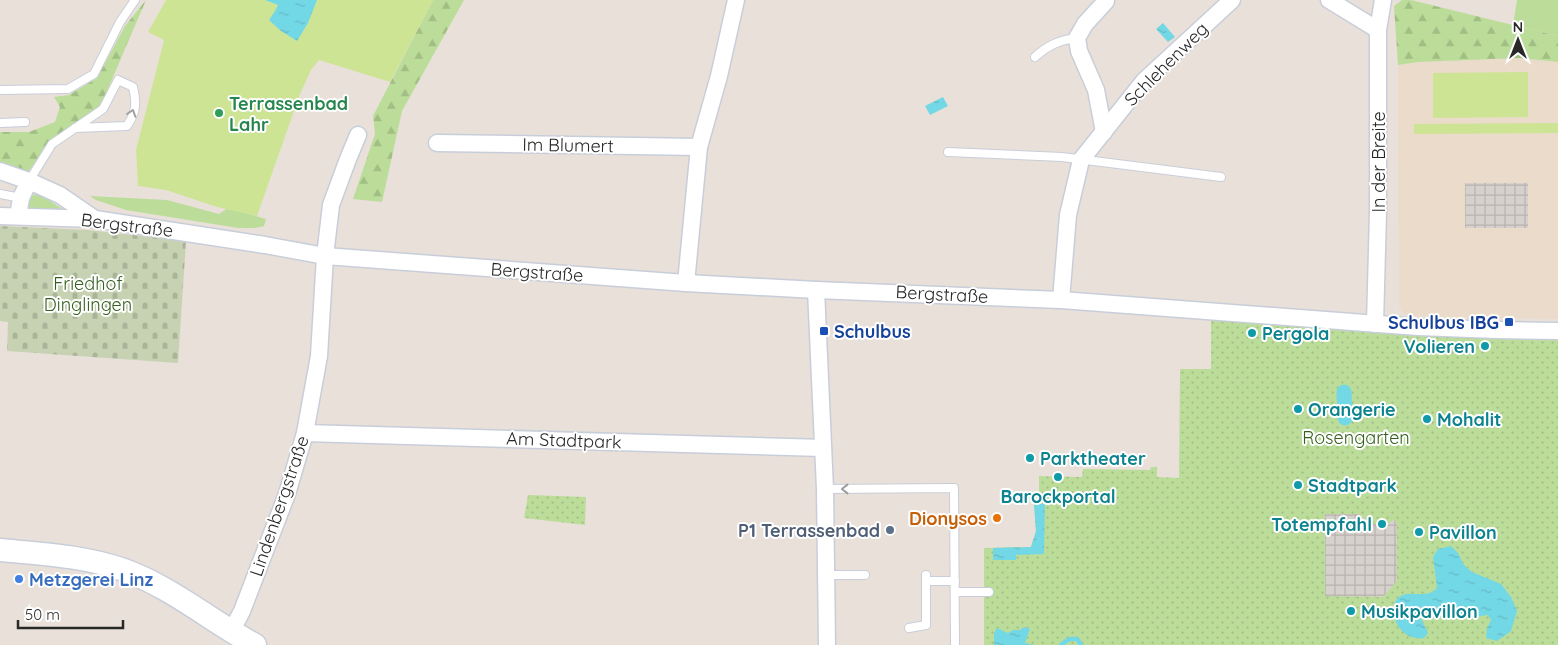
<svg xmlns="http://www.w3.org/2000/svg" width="1558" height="645" font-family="Quicksand,sans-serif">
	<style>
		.education { fill: #eadbca }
		.grass { fill: #bd9 }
		.forest { fill: url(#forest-firs) }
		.cemetery { fill: url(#cemetery-stones) }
		.park { fill: url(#park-dots) }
		.pitch { fill: #cee495 }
		.plaza { fill: url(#plaza-grid) }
		.water { fill: url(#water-ripples) }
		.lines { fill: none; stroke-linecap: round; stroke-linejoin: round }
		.stream { stroke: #73d8e6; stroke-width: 4.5 }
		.canal { stroke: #73d8e6; stroke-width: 15 }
		.lane-casing { stroke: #c8ced9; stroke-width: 10 }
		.street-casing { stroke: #c8ced9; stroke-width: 19 }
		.secondary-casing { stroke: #c8ced9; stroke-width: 25 }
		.lane { stroke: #fff; stroke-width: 8 }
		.street { stroke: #fff; stroke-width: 16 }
		.secondary { stroke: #fff; stroke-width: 22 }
		.oneway { stroke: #9e9e9e }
		.leisure-dot { fill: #2e9e5b; stroke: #fff; stroke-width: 2 }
		.transit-dot { fill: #1a4fb4; stroke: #fff; stroke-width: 2 }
		.culture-dot { fill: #0f9aa8; stroke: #fff; stroke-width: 2 }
		.food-dot { fill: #e8710a; stroke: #fff; stroke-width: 2 }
		.service-dot { fill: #5c6f8a; stroke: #fff; stroke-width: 2 }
		.shop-dot { fill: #3f7fe0; stroke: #fff; stroke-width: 2 }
		.labels { text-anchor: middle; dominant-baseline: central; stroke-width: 4; stroke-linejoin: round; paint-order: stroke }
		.street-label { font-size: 18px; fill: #282828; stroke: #fff }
		.leisure-label { font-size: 18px; font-weight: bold; fill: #27864d; stroke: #fff; text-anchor: start }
		.park-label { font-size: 18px; fill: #355f1e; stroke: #fff }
		.transit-label { font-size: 18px; font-weight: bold; fill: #164399; stroke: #fff; text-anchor: end }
		.culture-label { font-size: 18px; font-weight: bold; fill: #0d838f; stroke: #fff; text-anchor: start }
		.food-label { font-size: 18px; font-weight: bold; fill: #c56008; stroke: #fff; text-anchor: end }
		.service-label { font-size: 18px; font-weight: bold; fill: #4e5e75; stroke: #fff; text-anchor: end }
		.shop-label { font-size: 18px; font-weight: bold; fill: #366cbe; stroke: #fff; text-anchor: start }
	</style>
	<defs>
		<pattern id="forest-firs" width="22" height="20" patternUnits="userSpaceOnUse" patternTransform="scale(1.25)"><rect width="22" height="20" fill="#bd9"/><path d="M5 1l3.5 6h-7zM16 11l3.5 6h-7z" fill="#a1be84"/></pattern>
		<pattern id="cemetery-stones" width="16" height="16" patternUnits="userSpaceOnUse" patternTransform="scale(1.25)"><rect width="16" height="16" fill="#c7d2b2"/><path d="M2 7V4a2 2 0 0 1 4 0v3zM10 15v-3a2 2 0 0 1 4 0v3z" fill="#abb499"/></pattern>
		<pattern id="park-dots" width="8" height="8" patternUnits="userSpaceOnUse" patternTransform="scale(1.25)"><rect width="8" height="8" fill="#bd9"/><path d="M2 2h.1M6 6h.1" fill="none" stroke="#a1be84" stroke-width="1.8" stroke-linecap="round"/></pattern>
		<pattern id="plaza-grid" width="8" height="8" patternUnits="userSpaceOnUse" patternTransform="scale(1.25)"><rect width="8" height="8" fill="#d6d1cc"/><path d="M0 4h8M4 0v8" fill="none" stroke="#b8b3af"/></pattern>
		<pattern id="water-ripples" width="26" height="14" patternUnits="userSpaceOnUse" patternTransform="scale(1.25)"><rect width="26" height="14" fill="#73d8e6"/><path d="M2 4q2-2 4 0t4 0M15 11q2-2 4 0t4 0" fill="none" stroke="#64b9c5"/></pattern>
	</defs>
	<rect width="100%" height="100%" fill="#e9e0da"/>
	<!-- education -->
	<path class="education" d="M1520,58L1558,62V319L1408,316L1402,312L1399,306L1398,65L1418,62Z"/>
	<!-- grass -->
	<g class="grass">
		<path d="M1517,0H1558V36L1513,25Z"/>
		<path d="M38,193L67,212L30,211L26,205L30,197Z"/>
		<path d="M90,196L167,200L219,214L228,208L266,219L264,226L255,228H238L126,210L96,200Z"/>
	</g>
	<!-- forest -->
	<g class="forest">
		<path d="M146,0L101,105L49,142L26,175L0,167V132H29L55,122L60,107L54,97L69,95L97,78L125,26Z"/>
		<path d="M433,0H464L402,111L382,202L353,199L375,134L373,116Z"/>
		<path d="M1402,0H1411L1558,36V62L1520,58L1418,62L1398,65L1394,6Z"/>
	</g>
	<!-- cemetery -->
	<path class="cemetery" d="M0,226L88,230L186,241L178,363L7,351L8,322L0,321Z"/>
	<!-- park -->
	<g class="park">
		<path d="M1211,319L1418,334L1558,339V645H984V548L1031,547L1036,531L1034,504L1039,503V476L1082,477L1083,469L1150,470L1151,467H1157V477L1179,478L1180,369H1211Z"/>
		<path d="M528,495L586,497L585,525L524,518Z"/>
	</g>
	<!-- pitch -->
	<g class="pitch">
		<path d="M166,0H433L390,82L319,60L311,70L300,94L257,216L217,207L166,190L138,186L136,150L164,40L148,32Z"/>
		<path d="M1528,72V117L1433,118V73Z"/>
		<path d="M1558,123V133L1414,134V124Z"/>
	</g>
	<!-- plaza -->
	<g class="plaza">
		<rect x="1465" y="183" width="63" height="45"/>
		<path d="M1325,514H1359L1370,523L1384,525L1394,520L1397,523V581L1383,597L1325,596Z"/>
	</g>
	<!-- water -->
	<g class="water">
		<path d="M265,0H317L308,23L297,41L281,31L269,20L275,11L278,5Z"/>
		<path d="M1163,23L1175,37L1168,42L1156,29Z"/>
		<path d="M943,97L948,106L930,115L925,106Z"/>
		<path d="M1034,504H1045L1044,554L1016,555V560H993V548L1031,547L1036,531Z"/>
		<path d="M1451,546L1458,553L1464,565L1472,572L1501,584L1511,597L1517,611L1511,631L1497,641L1486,638L1487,628L1491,620L1488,615C1477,616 1463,620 1452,618C1441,616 1433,610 1422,608L1418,612L1428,633L1424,638C1408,640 1396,629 1394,614C1393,609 1394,603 1397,599C1407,587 1426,601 1437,588L1433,557L1438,549Z"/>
		<path d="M1024,627L1030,629L1025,643L1034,645H994V633L997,628L1008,633L1013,630H1020Z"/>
	</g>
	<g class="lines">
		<!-- stream -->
		<path class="stream" d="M1061,645C1067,640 1071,637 1078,640L1081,645"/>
		<!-- canal -->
		<path class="canal" d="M1344,392L1345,418"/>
		<defs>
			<g id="lane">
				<path d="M1035,57C1048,45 1060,40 1077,38"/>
				<path d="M0,90L68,89L94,74L120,22L135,0"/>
				<path d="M0,123L25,122"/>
				<path d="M948,152L1062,157L1221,177"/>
				<path d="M29,181L52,144L103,109L118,80L133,87C137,104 136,112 127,126L75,128"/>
				<path d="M0,194L21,198"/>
				<path d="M825,489L954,488L955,645"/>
				<path d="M826,575H865"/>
				<path d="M926,581H955"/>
				<path d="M955,592H989"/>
				<path d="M909,628L926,625V575"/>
			</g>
			<g id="street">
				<path d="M1329,0L1378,30"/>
				<path d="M1104,132L1096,90L1079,51L1077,38L1085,24L1106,1"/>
				<path d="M437,143L699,147"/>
				<path d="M0,171L29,181L60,195L95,219"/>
				<path d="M0,216L95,219L265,245L325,256L686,283L816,290L1061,300L1418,327L1497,330L1558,331"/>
				<path d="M18,216L21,198L29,181"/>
				<path d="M686,283L699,147L719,76L736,0"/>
				<path d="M816,290L825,489L827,645"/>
				<path d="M1061,300L1068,215L1081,160L1144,81L1232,0"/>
				<path d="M1375,324L1378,212V30L1383,0"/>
				<path d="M305,433L823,448"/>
				<path d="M231,632L242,611L287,494L305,433L319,356L325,256L331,205L348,159L358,135"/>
			</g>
			<path id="secondary" d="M0,550C42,554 84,556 124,570C171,587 211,621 255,645"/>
		</defs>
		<!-- lane casing -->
		<use href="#lane" class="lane-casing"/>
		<!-- street casing -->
		<use href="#street" class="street-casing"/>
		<!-- secondary casing -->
		<use href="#secondary" class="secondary-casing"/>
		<!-- lane -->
		<use href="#lane" class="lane"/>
		<!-- street -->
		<use href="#street" class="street"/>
		<!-- secondary -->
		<use href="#secondary" class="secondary"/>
	</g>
	<!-- one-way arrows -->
	<defs><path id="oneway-chevron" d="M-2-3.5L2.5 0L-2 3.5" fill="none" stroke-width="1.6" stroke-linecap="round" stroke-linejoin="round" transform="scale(1.25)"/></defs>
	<g class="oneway">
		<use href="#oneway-chevron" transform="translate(132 113) rotate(-72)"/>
		<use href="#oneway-chevron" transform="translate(845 489) rotate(180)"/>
	</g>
	<!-- markers -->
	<circle class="leisure-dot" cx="219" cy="113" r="5"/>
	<g class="transit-dot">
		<rect x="1504" y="317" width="10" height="10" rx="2.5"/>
		<rect x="819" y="326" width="10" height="10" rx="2.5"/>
	</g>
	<g class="culture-dot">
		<circle cx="1252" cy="333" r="5"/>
		<circle cx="1485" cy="346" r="5"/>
		<circle cx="1298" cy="409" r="5"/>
		<circle cx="1427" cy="419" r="5"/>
		<circle cx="1030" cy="458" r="5"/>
		<circle cx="1058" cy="477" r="5"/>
		<circle cx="1298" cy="485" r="5"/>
		<circle cx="1382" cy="524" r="5"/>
		<circle cx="1419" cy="532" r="5"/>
		<circle cx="1351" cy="611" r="5"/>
	</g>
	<circle class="food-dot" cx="997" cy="518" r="5"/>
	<circle class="service-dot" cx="890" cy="530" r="5"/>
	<circle class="shop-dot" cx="19" cy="579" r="5"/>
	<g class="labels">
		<!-- street labels -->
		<g class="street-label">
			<text transform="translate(1166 64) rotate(-45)">Schlehenweg</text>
			<text transform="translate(568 145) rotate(1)">Im Blumert</text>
			<text transform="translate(1378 162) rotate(-90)">In der Breite</text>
			<text transform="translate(127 225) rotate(7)">Bergstraße</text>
			<text transform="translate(537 272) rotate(4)">Bergstraße</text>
			<text transform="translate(942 294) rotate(3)">Bergstraße</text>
			<text transform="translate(564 440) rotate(2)">Am Stadtpark</text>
			<text transform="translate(279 506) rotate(-71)">Lindenbergstraße</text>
		</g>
		<!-- leisure labels -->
		<g class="leisure-label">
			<text x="229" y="103">Terrassenbad<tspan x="229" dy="21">Lahr</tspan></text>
		</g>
		<!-- park labels -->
		<g class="park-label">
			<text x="88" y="283">Friedhof<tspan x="88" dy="21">Dinglingen</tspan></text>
			<text x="1356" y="437">Rosengarten</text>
		</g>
		<!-- transit labels -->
		<g class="transit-label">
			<text x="1499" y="322">Schulbus IBG</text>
			<text x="834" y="331" text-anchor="start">Schulbus</text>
		</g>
		<!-- culture labels -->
		<g class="culture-label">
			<text x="1262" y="333">Pergola</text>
			<text x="1475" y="346" text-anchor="end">Volieren</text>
			<text x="1308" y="409">Orangerie</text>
			<text x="1437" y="419">Mohalit</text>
			<text x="1040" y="458">Parktheater</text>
			<text x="1308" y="485">Stadtpark</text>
			<text x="1058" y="496" text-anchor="middle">Barockportal</text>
			<text x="1372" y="524" text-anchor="end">Totempfahl</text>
			<text x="1429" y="532">Pavillon</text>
			<text x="1361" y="611">Musikpavillon</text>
		</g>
		<!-- food labels -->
		<g class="food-label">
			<text x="987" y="518">Dionysos</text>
		</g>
		<!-- service labels -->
		<g class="service-label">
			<text x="880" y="530">P1 Terrassenbad</text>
		</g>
		<!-- shop labels -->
		<g class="shop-label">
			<text x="29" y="579">Metzgerei Linz</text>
		</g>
	</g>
	<!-- north arrow -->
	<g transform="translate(1518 40)" stroke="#ffffff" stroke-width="4" paint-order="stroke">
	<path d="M0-4L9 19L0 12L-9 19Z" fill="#282828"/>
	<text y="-8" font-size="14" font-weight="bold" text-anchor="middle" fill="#282828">N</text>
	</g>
	<!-- scale -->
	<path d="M18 620v8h105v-8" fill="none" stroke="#282828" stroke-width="2.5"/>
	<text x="25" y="620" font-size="15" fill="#282828" stroke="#ffffff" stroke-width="4" paint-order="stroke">50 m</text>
</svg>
